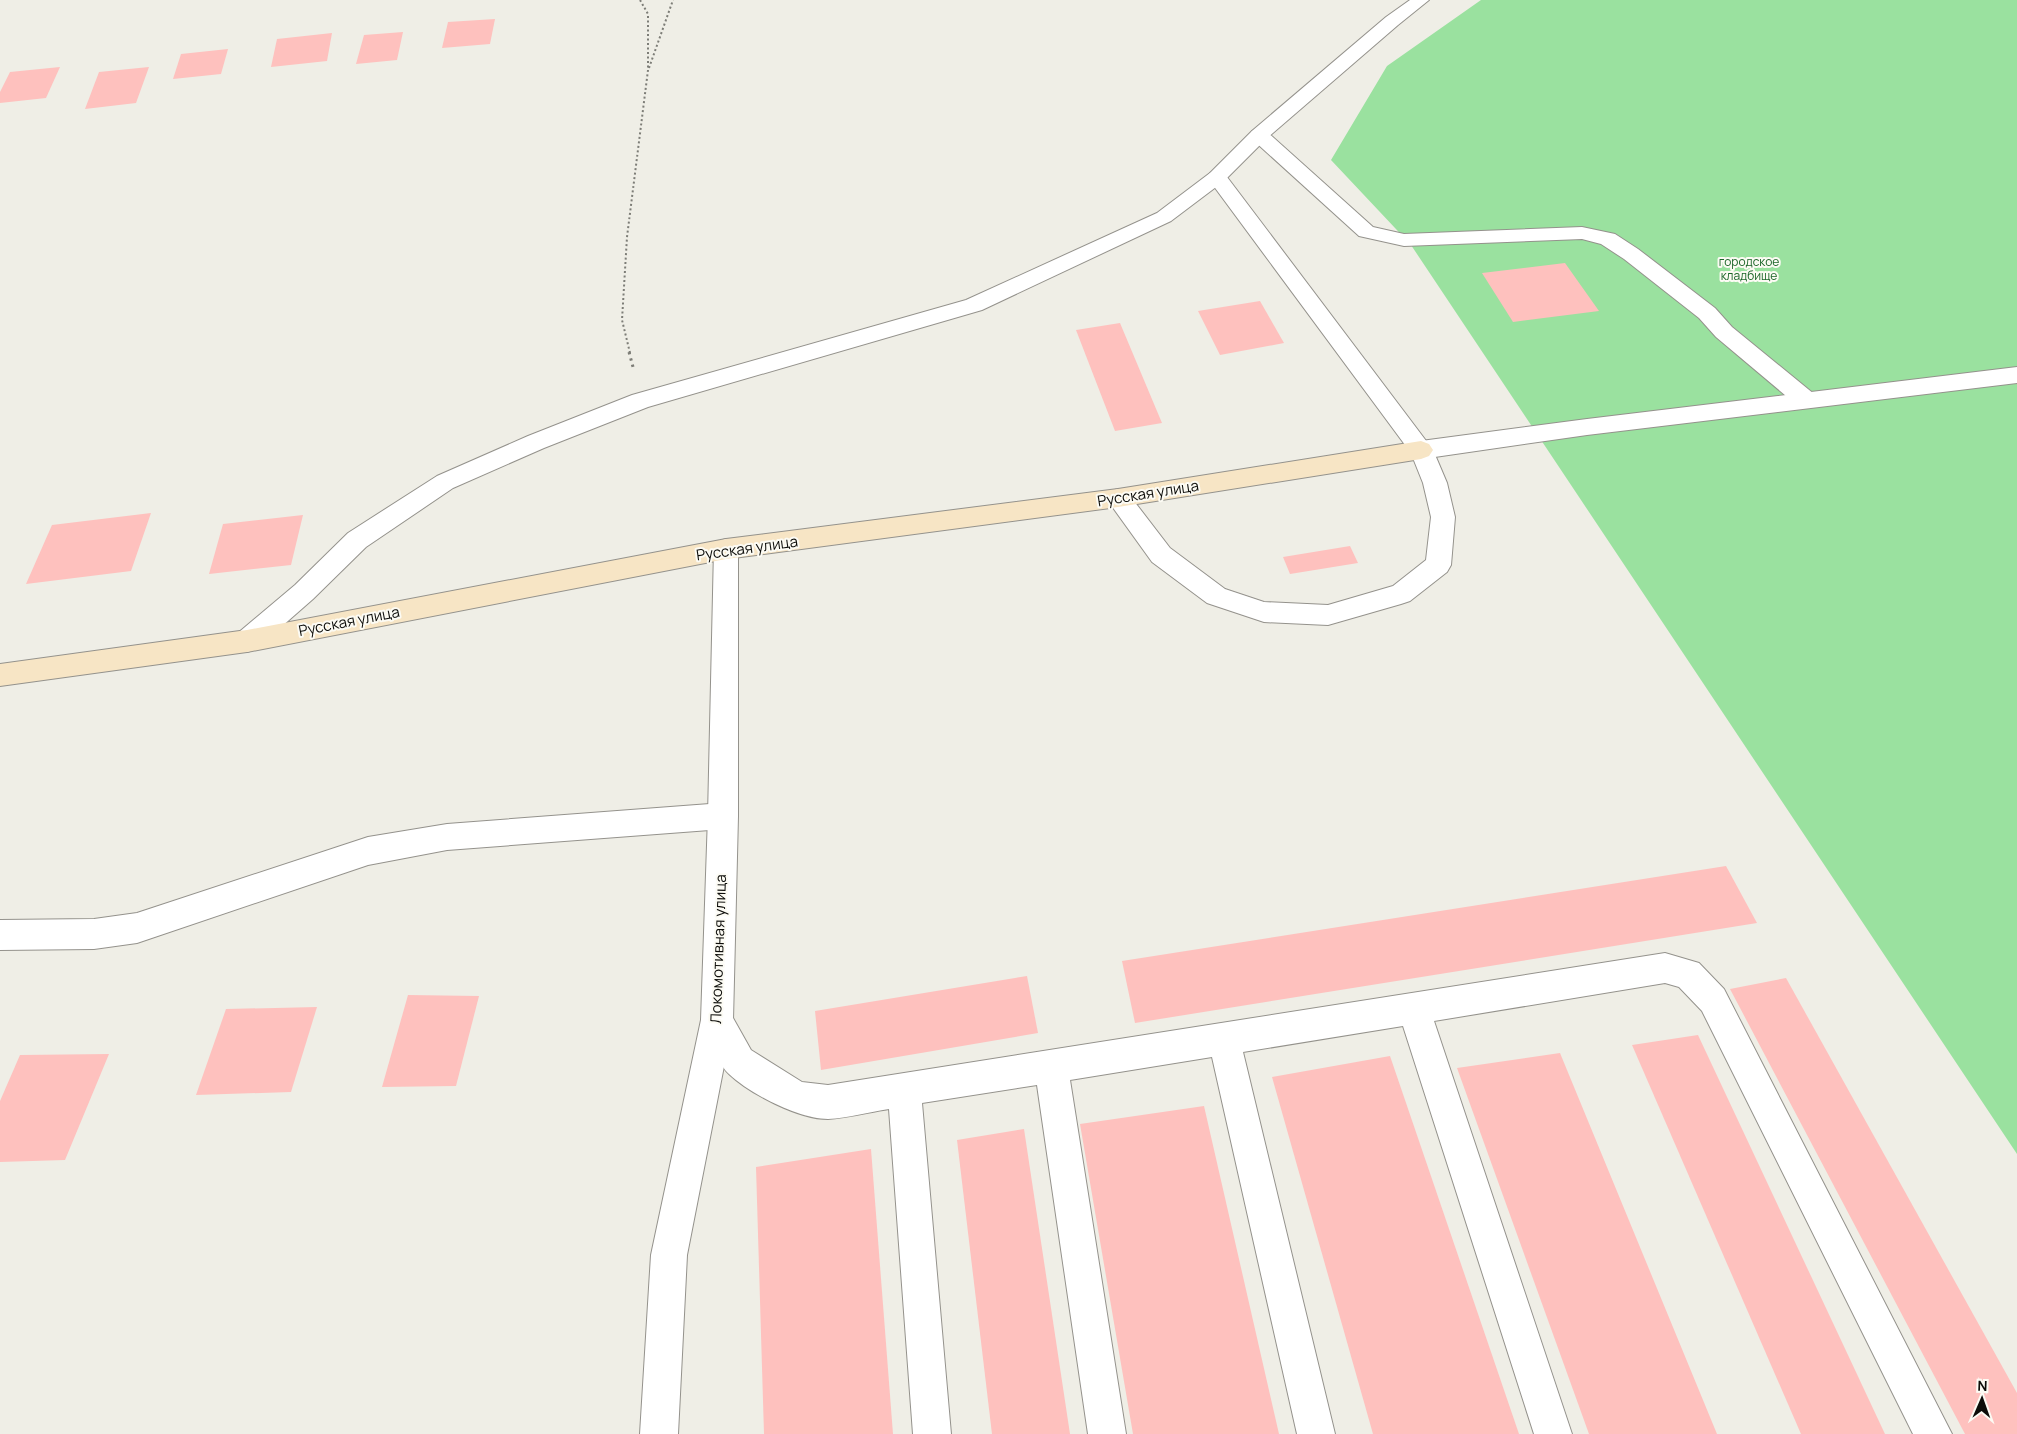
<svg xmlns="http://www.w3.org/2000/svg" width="2017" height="1434" font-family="Manrope,sans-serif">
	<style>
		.green { fill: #9ae19f }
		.building { fill: #fec1be }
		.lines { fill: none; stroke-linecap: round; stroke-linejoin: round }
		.lane-casing { stroke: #94928c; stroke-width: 2 }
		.street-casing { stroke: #94928c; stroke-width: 2 }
		.secondary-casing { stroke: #94928c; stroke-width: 2 }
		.path-far1 { stroke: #7d7d77; stroke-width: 2; stroke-dasharray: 2 2.5; stroke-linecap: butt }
		.path { stroke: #7d7d77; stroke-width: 3; stroke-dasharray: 2.5 4; stroke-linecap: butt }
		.lane { fill: #fff; fill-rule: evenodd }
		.street { fill: #fff; fill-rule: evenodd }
		.secondary { fill: #f7e5c5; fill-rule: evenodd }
		.labels { text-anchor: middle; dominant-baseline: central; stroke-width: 4; stroke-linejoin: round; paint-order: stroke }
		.far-park-label { font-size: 12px; fill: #1c6629; stroke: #fcfbf4 }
		.street-label { font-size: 15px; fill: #0d0d0a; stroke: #fcfbf4 }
	</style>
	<rect width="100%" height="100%" fill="#efeee6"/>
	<!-- green -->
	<path class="green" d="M1481,0H2017V1154L1411,245L1331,160L1387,66Z"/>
	<!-- building -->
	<g class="building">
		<path d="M495,19L490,44L442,48L448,22Z"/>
		<path d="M403,32L397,60L356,64L364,35Z"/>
		<path d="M332,33L327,61L271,67L277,39Z"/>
		<path d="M228,49L221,74L173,79L181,54Z"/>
		<path d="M60,67L46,98L0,103V92L10,72Z"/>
		<path d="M149,67L136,103L85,109L99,72Z"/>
		<path d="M1565,263L1599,311L1513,322L1482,273Z"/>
		<path d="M1260,301L1284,343L1220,355L1198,311Z"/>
		<path d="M1120,323L1162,423L1115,431L1076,330Z"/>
		<path d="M151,513L131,571L26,584L52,525Z"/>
		<path d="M303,515L291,565L209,574L223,524Z"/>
		<path d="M1350,546L1358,563L1290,574L1283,557Z"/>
		<path d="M1726,866L1757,923L1135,1023L1122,961Z"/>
		<path d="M1027,976L1038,1033L821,1070L815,1011Z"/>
		<path d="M1786,978L2017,1393V1434H1965L1730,989Z"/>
		<path d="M408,995L479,996L456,1086L382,1087Z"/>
		<path d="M317,1007L291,1092L196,1095L226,1009Z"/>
		<path d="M1698,1035L1885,1434H1801L1632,1045Z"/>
		<path d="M1560,1053L1717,1434H1589L1457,1068Z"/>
		<path d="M109,1054L65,1160L0,1162V1101L20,1055Z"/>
		<path d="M1390,1056L1519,1434H1373L1272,1077Z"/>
		<path d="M1204,1106L1279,1434H1133L1080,1124Z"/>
		<path d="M1024,1129L1070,1434H992L957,1140Z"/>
		<path d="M871,1149L893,1434H764L756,1167Z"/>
	</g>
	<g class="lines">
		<defs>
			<g id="lane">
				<path d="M1259,129L1266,131L1373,227L1404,234L1582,227L1615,234L1638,249L1715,308L1732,327L1814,394L1817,400L1814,406L1806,408L1798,406L1716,337L1699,318L1624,259L1601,244L1582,239L1404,246L1359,236L1252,139L1250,135L1252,131Z"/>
				<path d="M1217,171L1224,173L1433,450L1447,483L1455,517L1451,565L1447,572L1410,601L1401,604L1328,625L1264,622L1207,603L1152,562L1106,498L1109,492L1118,489L1127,492L1170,548L1225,589L1264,602L1328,605L1393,586L1426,560L1431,517L1423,483L1411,453L1207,177L1210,173Z"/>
				<path d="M723,803L733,807L738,816L733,825L723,829L447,850L368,865L137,943L94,949L0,950V920L94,919L137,913L368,837L447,824Z"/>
				<path d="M1665,953L1699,963L1724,989L1952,1434H1913L1702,1011L1679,987L1665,983L1434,1021L1572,1434H1534L1403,1026L1243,1052L1335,1434H1297L1212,1057L1070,1080L1126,1434H1088L1037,1085L922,1103L951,1434H913L889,1109C869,1112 848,1118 828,1119C799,1119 750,1094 729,1074C720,1067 706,1032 701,1020L706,1009L717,1004L728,1009L751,1050L802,1082L828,1085Z"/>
			</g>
			<g id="street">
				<path d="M1410,0H1429L1398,25L1266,139L1224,181L1171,221L982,310L648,407L544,448L453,488L366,547L313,599L256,649L247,652L238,649L234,641L238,633L295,585L348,533L437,476L528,436L632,395L966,300L1157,213L1210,173L1252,131L1386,17Z"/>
				<path d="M2017,367V383L1587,435L1421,459L1413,456L1409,450L1413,444L1421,441L1587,419Z"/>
				<path d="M726,539L735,542L738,549V816L733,1020L687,1255L678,1434H640L651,1255L701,1020L708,816L714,549L717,542Z"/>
			</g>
			<path id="secondary" d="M1421,441L1429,444L1433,450L1429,456L1421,459L1118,507L726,559L247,652L0,686V664L247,630L726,539L1118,489Z"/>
		</defs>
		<!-- lane casing -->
		<use href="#lane" class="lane-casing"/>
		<!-- street casing -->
		<use href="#street" class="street-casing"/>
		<!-- secondary casing -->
		<use href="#secondary" class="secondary-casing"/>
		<!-- path-far1 -->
		<g class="path-far1">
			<path d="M649,68L673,0"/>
			<path d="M630,353L622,320L627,237L648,70V14L640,0"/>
		</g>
		<!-- path -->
		<path class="path" d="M629,352L633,367"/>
		<!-- lane -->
		<use href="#lane" class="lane"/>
		<!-- street -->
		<use href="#street" class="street"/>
		<!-- secondary -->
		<use href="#secondary" class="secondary"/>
	</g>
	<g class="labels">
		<!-- far-park labels -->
		<g class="far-park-label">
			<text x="1749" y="261">городское<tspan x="1749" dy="14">кладбище</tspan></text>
		</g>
		<!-- street labels -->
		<g class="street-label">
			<text transform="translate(1148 493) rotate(-9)">Русская улица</text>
			<text transform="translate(747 548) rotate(-8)">Русская улица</text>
			<text transform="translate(349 621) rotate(-11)">Русская улица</text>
			<text transform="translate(718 949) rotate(-88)">Локомотивная улица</text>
		</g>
	</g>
	<!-- north arrow -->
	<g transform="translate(1982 1399) rotate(2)" stroke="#fcfbf4" stroke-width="4" paint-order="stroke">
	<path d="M0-4L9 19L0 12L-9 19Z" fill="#0d0d0a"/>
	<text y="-8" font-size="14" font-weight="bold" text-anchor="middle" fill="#0d0d0a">N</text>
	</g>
</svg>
